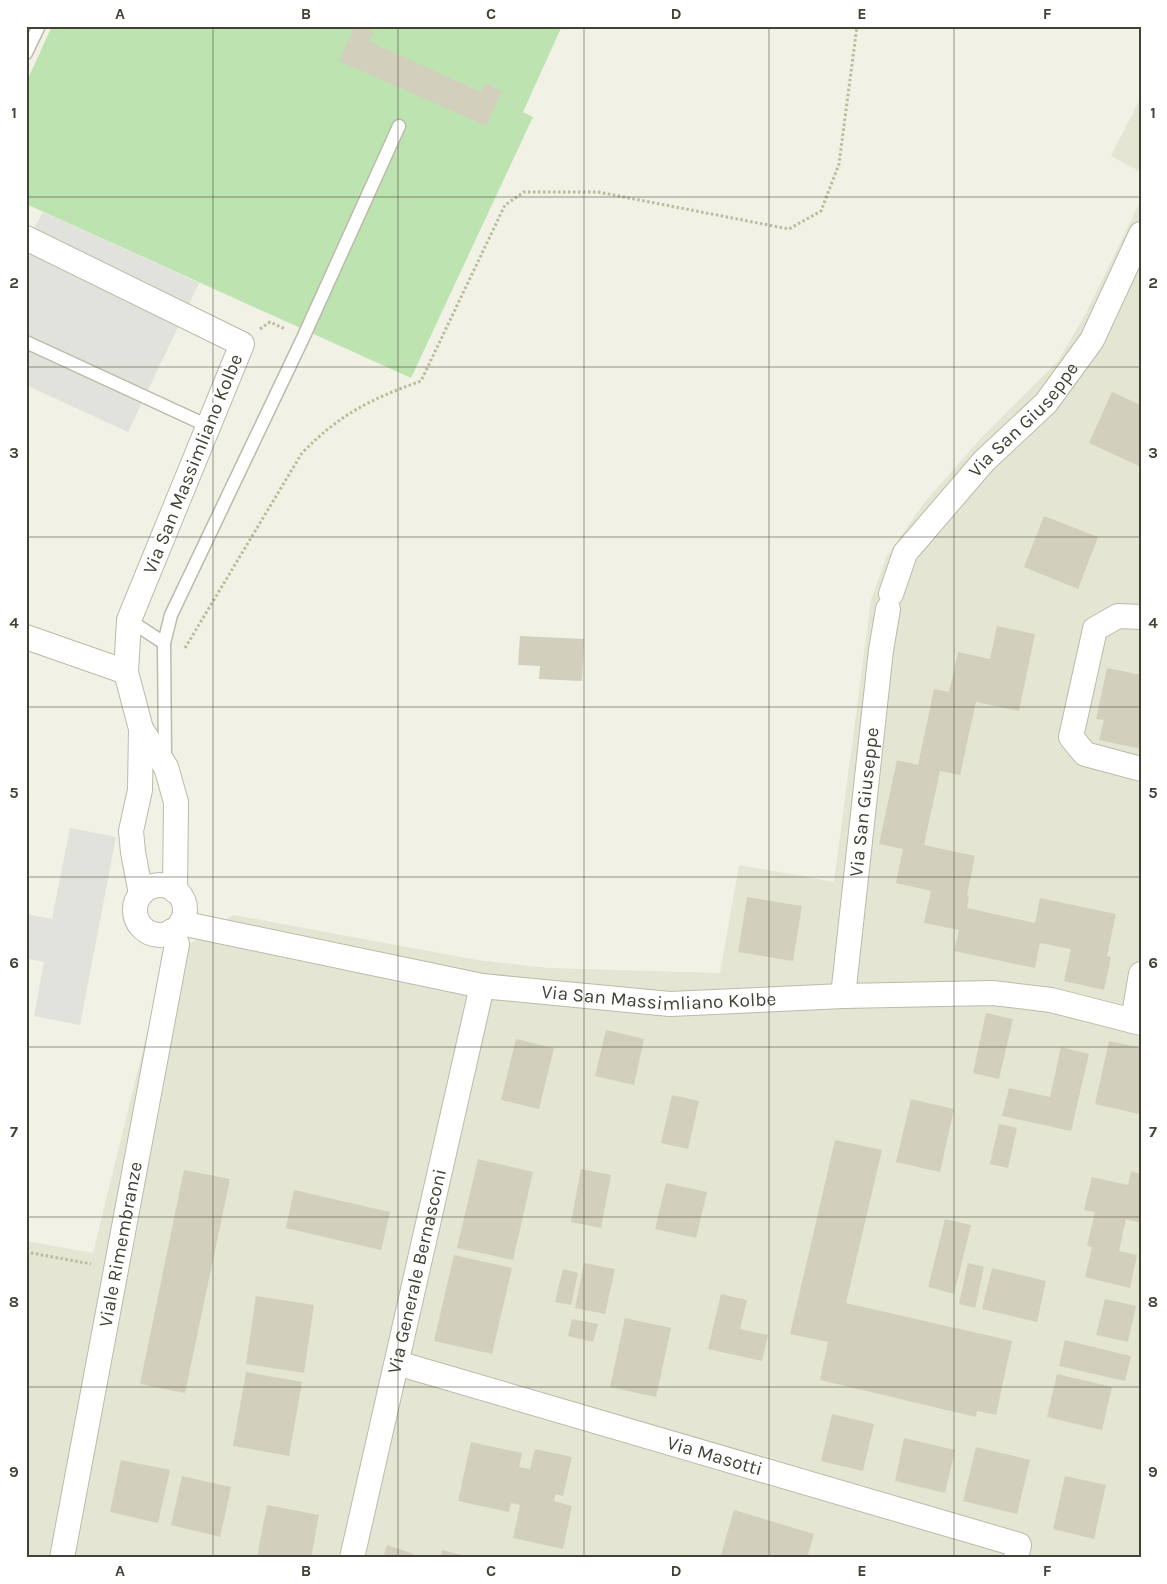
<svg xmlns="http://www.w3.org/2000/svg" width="1167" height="1584" font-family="Karla,sans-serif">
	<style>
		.residential { fill: #e5e5d4 }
		.green { fill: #bde3b1 }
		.parking { fill: #e2e2dd }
		.building { fill: #d2d0bc }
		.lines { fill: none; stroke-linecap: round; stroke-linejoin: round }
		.service-casing { stroke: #bcbba9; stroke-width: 15 }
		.minor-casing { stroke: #bcbba9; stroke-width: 26 }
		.path { stroke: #bcbb9b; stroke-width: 3; stroke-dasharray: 2.5 2.5; stroke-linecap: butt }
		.service { stroke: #fff; stroke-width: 12 }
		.minor { stroke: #fff; stroke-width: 24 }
		.grid { fill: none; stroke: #434235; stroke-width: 1; stroke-opacity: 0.55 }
		.labels { text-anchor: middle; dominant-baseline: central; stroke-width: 5; stroke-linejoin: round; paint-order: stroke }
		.street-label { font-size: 19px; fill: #434235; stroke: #fff }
		.neatline { fill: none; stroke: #434235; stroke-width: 2 }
		.grid-label { font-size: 16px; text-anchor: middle; font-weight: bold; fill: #434235 }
	</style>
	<rect width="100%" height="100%" fill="#f1f1e6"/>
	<!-- residential -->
	<g class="residential">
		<path d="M1141,97V172L1111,156Z"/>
		<path d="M1141,200V1558H26V1241L93,1253L165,960L233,915L477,960L549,968L720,973L739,865L834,882L871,600L886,558L924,503L982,437L1058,361L1085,315Z"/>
	</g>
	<!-- green -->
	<path class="green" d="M52,26H562L523,112L533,117L411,378L26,204V83Z"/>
	<!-- parking -->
	<g class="parking">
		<path d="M43,212L199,283L128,432L26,385V243Z"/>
		<path d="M70,828L116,837L80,1025L34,1016L44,962L26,958V914L52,919Z"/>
	</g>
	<!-- building -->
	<g class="building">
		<path d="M355,26H362L373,32L369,41L481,92L485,83L502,91L486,126L339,61Z"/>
		<path d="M1112,392L1141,405V467L1089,443Z"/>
		<path d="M1044,516L1098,537L1078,589L1024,567Z"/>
		<path d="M997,626L1035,634L1019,711L976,702L960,775L940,771L924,845L975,856L967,896H969L967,908L1035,923L1040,898L1116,914L1107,956L1111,957L1104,990L1064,981L1071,949L1040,943L1035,968L954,951L959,930L924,923L931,891L896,883L903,849L879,844L897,760L918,765L934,689L949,692L958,652L990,659Z"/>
		<path d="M520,636L584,639L582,681L539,679L540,666L518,665Z"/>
		<path d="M1107,668L1141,675V749L1099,740L1104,720L1096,719Z"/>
		<path d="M747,897L802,906L793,961L738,952Z"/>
		<path d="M986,1013L1013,1019L999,1079L973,1073Z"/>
		<path d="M606,1030L644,1039L634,1085L595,1076Z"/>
		<path d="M516,1039L554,1048L539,1109L501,1100Z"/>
		<path d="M1109,1041L1141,1048L1139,1114L1095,1104Z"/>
		<path d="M1061,1047L1089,1054L1071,1131L1002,1116L1009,1088L1050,1097Z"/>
		<path d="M672,1095L699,1101L688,1149L661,1143Z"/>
		<path d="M911,1099L954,1109L940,1172L896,1162Z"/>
		<path d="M999,1124L1017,1128L1008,1168L990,1164Z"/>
		<path d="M835,1140L882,1150L846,1303L1012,1341L996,1415L977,1411L976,1417L820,1380L828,1342L790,1334Z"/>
		<path d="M478,1159L533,1172L513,1260L457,1248Z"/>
		<path d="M581,1169L611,1175L601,1228L571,1222Z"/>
		<path d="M184,1170L230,1179L185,1393L140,1384Z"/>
		<path d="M1131,1171L1141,1174V1223L1126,1219L1119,1251L1137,1255L1130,1288L1085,1277L1092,1247L1087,1246L1095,1212L1084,1210L1092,1177L1128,1185Z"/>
		<path d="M666,1183L707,1192L696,1238L655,1229Z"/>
		<path d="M294,1190L390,1212L381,1250L286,1228Z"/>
		<path d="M945,1219L971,1225L954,1294L928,1287Z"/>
		<path d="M454,1255L512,1268L492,1354L434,1341Z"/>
		<path d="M584,1263L615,1269L605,1314L575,1308Z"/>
		<path d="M968,1263L984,1267L975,1308L959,1304Z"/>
		<path d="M992,1268L1046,1281L1037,1322L982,1309Z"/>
		<path d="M563,1269L578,1273L571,1305L555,1302Z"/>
		<path d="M721,1294L747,1300L740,1329L768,1335L762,1361L708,1349Z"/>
		<path d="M256,1296L314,1305L304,1373L246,1364Z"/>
		<path d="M1105,1299L1136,1306L1128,1342L1096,1335Z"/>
		<path d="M625,1318L671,1328L656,1397L610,1387Z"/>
		<path d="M572,1319L598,1324L593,1342L568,1336Z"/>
		<path d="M1065,1340L1131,1356L1125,1381L1059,1366Z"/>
		<path d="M246,1372L302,1382L289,1456L233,1446Z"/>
		<path d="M1057,1374L1112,1387L1102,1430L1047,1417Z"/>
		<path d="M832,1414L874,1424L863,1471L821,1461Z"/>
		<path d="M904,1438L955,1450L945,1493L895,1481Z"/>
		<path d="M471,1442L522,1453L519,1467L530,1469L535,1449L572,1457L563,1496L556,1494L554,1501L572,1506L563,1549L513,1538L520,1505L511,1503L509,1512L458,1501Z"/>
		<path d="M976,1447L1030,1460L1017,1514L963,1501Z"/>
		<path d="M121,1460L170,1470L158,1523L110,1512Z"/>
		<path d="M182,1476L231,1487L220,1537L171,1525Z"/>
		<path d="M1065,1476L1106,1485L1094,1539L1053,1529Z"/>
		<path d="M267,1505L319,1515L311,1558L257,1557Z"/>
		<path d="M734,1510L814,1534L807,1558H720Z"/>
		<path d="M387,1545L414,1554L413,1558H383Z"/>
		<path d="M442,1550L470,1557V1558H440Z"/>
	</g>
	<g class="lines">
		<defs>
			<g id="service">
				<path d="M26,53L39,26"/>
				<path d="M26,342L208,426"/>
				<path d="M129,620L164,643L171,615L303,338L399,126"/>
				<path d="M164,643L165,760"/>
			</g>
			<g id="minor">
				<path d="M26,238L242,344L129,620L126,672L141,729L140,790L131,831L133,852L141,894"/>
				<path id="s1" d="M891,594L905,553L984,461L1046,403L1092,340L1141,234"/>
				<path d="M1141,617L1118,616L1095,629L1071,737L1085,754L1141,769"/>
				<path d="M26,637L126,672"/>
				<path d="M141,729L166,767L176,802L175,891"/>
				<circle cx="160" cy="910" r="25"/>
				<path id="s2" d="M181,923L482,986L670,1004L843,996L993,993L1051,1000L1141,1023"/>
				<path id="s3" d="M843,996L881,650L888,609"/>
				<path d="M1133,1021L1141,974"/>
				<path id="s4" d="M397,1363L1019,1545L1016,1558"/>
				<path id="s5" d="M62,1558L177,944L172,931"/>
				<path id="s6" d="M352,1558L482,986"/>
			</g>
		</defs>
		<!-- service casing -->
		<use href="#service" class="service-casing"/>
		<!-- minor casing -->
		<use href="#minor" class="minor-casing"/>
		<!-- path -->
		<g class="path">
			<path d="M260,329L270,322L285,329"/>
			<path d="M185,648L302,453C340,414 371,399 421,381L505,205L524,192H598L789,229L821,211L839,164L857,26"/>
			<path d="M26,1252L91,1264"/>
		</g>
		<!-- service -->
		<use href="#service" class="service"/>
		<!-- minor -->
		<use href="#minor" class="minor"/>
	</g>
	<!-- grid -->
	<path class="grid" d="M213,26V1558M398,26V1558M584,26V1558M769,26V1558M954,26V1558M26,197H1141M26,367H1141M26,537H1141M26,707H1141M26,877H1141M26,1047H1141M26,1217H1141M26,1387H1141"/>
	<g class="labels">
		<!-- street labels -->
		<g class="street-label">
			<text stroke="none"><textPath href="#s1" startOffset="222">Via San Giuseppe</textPath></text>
			<text transform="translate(193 464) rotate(-68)">Via San Massimliano Kolbe</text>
			<text stroke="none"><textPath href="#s3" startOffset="195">Via San Giuseppe</textPath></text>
			<text stroke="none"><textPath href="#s2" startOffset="485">Via San Massimliano Kolbe</textPath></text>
			<text stroke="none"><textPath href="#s5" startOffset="319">Viale Rimembranze</textPath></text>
			<text stroke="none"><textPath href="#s6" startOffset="294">Via Generale Bernasconi</textPath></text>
			<text stroke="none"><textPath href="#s4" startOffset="331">Via Masotti</textPath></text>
		</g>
	</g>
	<!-- border -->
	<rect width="1167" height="1584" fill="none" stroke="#ffffff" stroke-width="55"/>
	<rect x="28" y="28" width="1112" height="1528" class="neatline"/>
	<g class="grid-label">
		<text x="120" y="19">A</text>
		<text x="306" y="19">B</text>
		<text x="491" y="19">C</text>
		<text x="676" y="19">D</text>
		<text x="862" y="19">E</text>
		<text x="1047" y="19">F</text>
		<text x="14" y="118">1</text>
		<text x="1153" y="118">1</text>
		<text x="14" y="288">2</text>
		<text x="1153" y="288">2</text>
		<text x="14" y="458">3</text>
		<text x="1153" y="458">3</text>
		<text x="14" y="628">4</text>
		<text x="1153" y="628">4</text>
		<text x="14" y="798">5</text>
		<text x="1153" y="798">5</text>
		<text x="14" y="968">6</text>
		<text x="1153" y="968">6</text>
		<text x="14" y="1137">7</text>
		<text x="1153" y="1137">7</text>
		<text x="14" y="1307">8</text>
		<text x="1153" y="1307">8</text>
		<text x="14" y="1477">9</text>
		<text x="1153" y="1477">9</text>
		<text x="120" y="1576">A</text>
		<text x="306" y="1576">B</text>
		<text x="491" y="1576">C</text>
		<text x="676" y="1576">D</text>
		<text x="862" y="1576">E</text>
		<text x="1047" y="1576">F</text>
	</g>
</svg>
